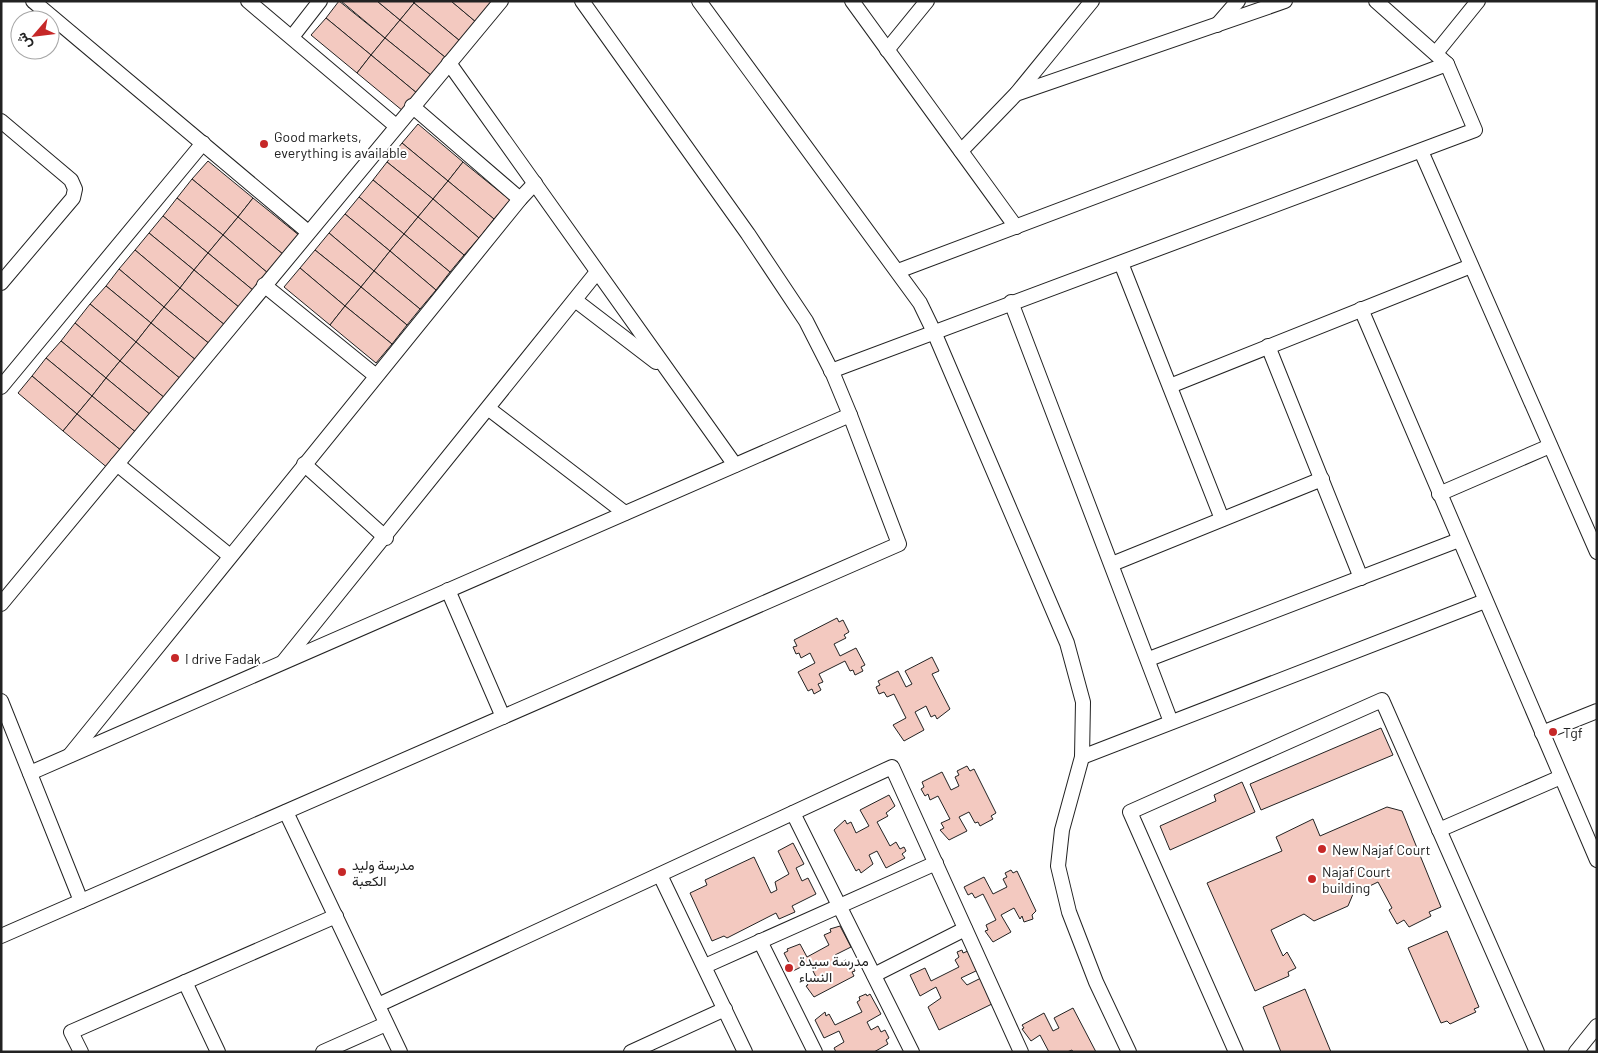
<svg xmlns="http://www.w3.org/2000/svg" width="1598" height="1053" font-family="Barlow,Vazirmatn,sans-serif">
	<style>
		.building { fill: #f3c9c0; stroke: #222 }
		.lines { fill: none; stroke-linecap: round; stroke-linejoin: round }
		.minor-casing { stroke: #222; stroke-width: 16 }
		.minor { stroke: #fff; stroke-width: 14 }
		.poi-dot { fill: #c62828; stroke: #fff; stroke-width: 2 }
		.labels { text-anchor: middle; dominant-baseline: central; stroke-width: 4; stroke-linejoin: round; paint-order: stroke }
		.poi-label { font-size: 14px; fill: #222; stroke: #fff; text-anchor: start }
	</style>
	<rect width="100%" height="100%" fill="#fff"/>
	<!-- building -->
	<g class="building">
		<path d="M339,1L385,38L371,55L326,18Z"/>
		<path d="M341,1H377L400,20L385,38Z"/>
		<path d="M377,1H412L414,3L400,20Z"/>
		<path d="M416,1H451L476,22L460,41L414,3Z"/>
		<path d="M451,1H489L491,3L476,22Z"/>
		<path d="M414,3L460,41L446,58L400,20Z"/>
		<path d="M326,18L371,55L357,73L311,35Z"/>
		<path d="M400,20L446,58L432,76L385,38Z"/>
		<path d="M385,38L432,76L418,94L371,55Z"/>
		<path d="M371,55L418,94L403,111L357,73Z"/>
		<path d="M418,124L463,162L448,181L402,143Z"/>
		<path d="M402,143L448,181L433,199L387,162Z"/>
		<path d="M208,161L253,198L238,217L192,179Z"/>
		<path d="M387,162L433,199L418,217L373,180Z"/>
		<path d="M463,162L510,200L494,219L448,181Z"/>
		<path d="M192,179L238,217L223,235L177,198Z"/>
		<path d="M373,180L418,217L404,234L359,197Z"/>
		<path d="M448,181L494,219L479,238L433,199Z"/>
		<path d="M359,197L404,234L390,251L345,214Z"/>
		<path d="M177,198L223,235L208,253L163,216Z"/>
		<path d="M253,198L300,236L284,255L238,217Z"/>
		<path d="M433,199L479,238L464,255L418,217Z"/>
		<path d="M345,214L390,251L374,271L329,233Z"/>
		<path d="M163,216L208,253L194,270L149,233Z"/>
		<path d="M238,217L284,255L269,274L223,235Z"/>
		<path d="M418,217L464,255L450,272L404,234Z"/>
		<path d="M149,233L194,270L180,288L135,250Z"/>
		<path d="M329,233L374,271L361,287L315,250Z"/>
		<path d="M404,234L450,272L436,290L390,251Z"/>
		<path d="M223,235L269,274L254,291L208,253Z"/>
		<path d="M135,250L180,288L164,307L119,269Z"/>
		<path d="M315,250L361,287L345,306L300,268Z"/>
		<path d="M390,251L436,290L420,309L374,271Z"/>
		<path d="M208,253L254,291L240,308L194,270Z"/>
		<path d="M300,268L345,306L330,325L284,287Z"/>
		<path d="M119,269L164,307L151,323L106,286Z"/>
		<path d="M194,270L240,308L226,326L180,288Z"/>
		<path d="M374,271L420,309L407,325L361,287Z"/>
		<path d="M106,286L151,323L136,342L90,304Z"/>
		<path d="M361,287L407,325L392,344L345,306Z"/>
		<path d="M180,288L226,326L211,345L164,307Z"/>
		<path d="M90,304L136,342L120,361L75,323Z"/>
		<path d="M345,306L392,344L376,363L330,325Z"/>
		<path d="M164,307L211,345L197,361L151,323Z"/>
		<path d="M75,323L120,361L106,378L61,341Z"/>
		<path d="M151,323L197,361L182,380L136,342Z"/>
		<path d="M61,341L106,378L92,396L46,358Z"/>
		<path d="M136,342L182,380L166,399L120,361Z"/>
		<path d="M46,358L92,396L77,414L32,376Z"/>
		<path d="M120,361L166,399L152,416L106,378Z"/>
		<path d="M32,376L77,414L63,431L18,393Z"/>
		<path d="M106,378L152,416L138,434L92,396Z"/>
		<path d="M92,396L138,434L123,452L77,414Z"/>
		<path d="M77,414L123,452L109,469L63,431Z"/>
		<path d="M837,618L839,622L843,620L849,632L844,635L846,638L834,644L840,656L856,648L865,665L861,667L863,671L855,675L853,670L850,671L845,661L819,674L823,682L818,684L821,690L814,694L812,689L808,691L798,672L815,663L810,653L801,658L799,653L796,654L793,647L797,646L794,640Z"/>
		<path d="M932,657L939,671L932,674L950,709L937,719L935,715L931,717L926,706L915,712L924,730L904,741L893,725L906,718L894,694L887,697L884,692L879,694L876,687L880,685L878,681L898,671L906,687L912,684L905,671Z"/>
		<path d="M1381,728L1393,755L1261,810L1250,784Z"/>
		<path d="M967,766L970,771L974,769L996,813L991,816L993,819L980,826L978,822L975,823L969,812L959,817L967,831L949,840L940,830L944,828L941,823L950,819L938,796L930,800L928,794L925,796L921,789L924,787L922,782L942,772L951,790L959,786L955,777L959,775L957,771Z"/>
		<path d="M1242,782L1255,812L1170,850L1160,826L1216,801L1214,795Z"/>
		<path d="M889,795L895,806L886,813L888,816L877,822L890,846L896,842L900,849L904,847L906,851L902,854L905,858L886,868L877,851L869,855L873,864L861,873L859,869L856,871L834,830L845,820L847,824L851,822L856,833L869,826L860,810Z"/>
		<path d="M1387,807L1402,811L1441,907L1429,912L1431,916L1409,927L1404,920L1397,924L1389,910L1392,908L1378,882L1353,894L1348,906L1314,921L1304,914L1271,930L1283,956L1287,952L1296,968L1288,972L1289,976L1255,991L1207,883L1282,851L1276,837L1313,819L1320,836Z"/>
		<path d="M793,843L804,864L796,868L802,881L808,878L816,894L792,906L795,912L779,919L776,913L727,938L724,936L712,941L690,893L707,885L705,880L754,857L771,893L777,890L775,882L789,874L778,851Z"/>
		<path d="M1011,870L1013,873L1017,871L1036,911L1032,915L1033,919L1024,922L1022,916L1020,919L1014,908L1001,915L1011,932L993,942L985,931L988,930L986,925L996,920L983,894L975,898L972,893L968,895L964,887L984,877L993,894L1007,887L1003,879L1007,877L1005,873Z"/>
		<path d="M840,926L851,947L835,955L839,963L846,960L849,965L851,963L855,971L852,972L854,976L814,997L806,986L808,985L806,982L816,977L809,963L793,971L784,953L788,951L787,949L800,944L807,957L829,945L824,935L831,932L830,929Z"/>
		<path d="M1447,931L1479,1007L1474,1009L1476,1012L1450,1024L1447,1021L1441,1023L1408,948Z"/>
		<path d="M962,950L963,953L968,951L978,970L961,978L967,985L985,976L998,1001L939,1030L928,1007L941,998L936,987L920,996L910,975L925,968L931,981L959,967L955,960L959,957L957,952Z"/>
		<path d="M1305,989L1331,1052H1281L1263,1007Z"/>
		<path d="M866,994L867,996L870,994L881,1014L867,1022L871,1030L878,1026L881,1032L885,1030L889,1038L886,1040L888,1044L874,1052H836L834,1048L844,1042L839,1031L824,1038L815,1020L825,1012L826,1016L829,1014L835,1025L862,1012L857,1002L860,1000L859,997Z"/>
		<path d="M1073,1008L1096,1052H1073L1072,1050L1067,1052H1049L1040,1035L1031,1041L1022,1029L1024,1028L1022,1025L1044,1013L1053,1031L1059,1028L1054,1018Z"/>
	</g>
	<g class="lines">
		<defs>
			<g id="minor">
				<path d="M33,1L308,232"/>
				<path d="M248,1L396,126"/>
				<path d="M699,1L920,303L934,332L1067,643L1083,702L1082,757L1062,830L1058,866L1069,912L1096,982L1129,1052"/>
				<path d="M852,1L1016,227"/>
				<path d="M1217,25L1238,1"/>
				<path d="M292,37L320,1"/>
				<path d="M887,50L927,1"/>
				<path d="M1436,53L1478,1"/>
				<path d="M449,63L735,465"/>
				<path d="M1017,93L1092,1"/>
				<path d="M412,106L520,199"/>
				<path d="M1,121L71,180L75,189L73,198L1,283"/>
				<path d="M961,151L1016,94L1285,1"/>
				<path d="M1421,151L1597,552"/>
				<path d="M1121,263L1222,519"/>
				<path d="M898,271L1447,64"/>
				<path d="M264,285L376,376"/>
				<path d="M575,300L656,362"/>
				<path d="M1011,302L1171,722"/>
				<path d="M1361,309L1597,860"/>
				<path d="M1268,346L1361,578"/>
				<path d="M831,371L1475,130L1447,64L1376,1"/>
				<path d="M1170,386L1471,266"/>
				<path d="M1,387L203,143"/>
				<path d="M489,409L625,513"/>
				<path d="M117,464L230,556"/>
				<path d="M304,464L386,538"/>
				<path d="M1439,494L1550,446"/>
				<path d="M1112,564L1322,479"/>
				<path d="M448,590L503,717"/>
				<path d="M1,604L501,1"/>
				<path d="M1149,659L1459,540"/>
				<path d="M284,661L597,272"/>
				<path d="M1,701L81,901"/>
				<path d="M1542,733L1597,711"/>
				<path d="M70,755L520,199L535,183"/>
				<path d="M1082,757L1485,601"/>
				<path d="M30,773L850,415"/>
				<path d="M286,812L400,1052"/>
				<path d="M793,813L912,1052"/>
				<path d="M1439,830L1561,777"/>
				<path d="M660,875L745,1052"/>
				<path d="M1,936L899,544L850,415L833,374L806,321L748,234L582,1"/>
				<path d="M760,941L815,1052"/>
				<path d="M705,966L936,863"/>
				<path d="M874,975L965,929"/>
				<path d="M185,982L218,1052"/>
				<path d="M378,1005L892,767L1021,1052"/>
				<path d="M81,1052L71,1032L336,916"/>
				<path d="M323,1052L386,1024"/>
				<path d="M631,1052L725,1009"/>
				<path d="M1236,1052L1130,812L1382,700L1537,1052"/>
				<path d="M1576,1052L1597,1026"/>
			</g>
		</defs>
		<!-- minor casing -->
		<use href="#minor" class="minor-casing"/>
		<!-- minor -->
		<use href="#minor" class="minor"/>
	</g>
	<!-- markers -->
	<g class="poi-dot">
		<circle cx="264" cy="144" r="5"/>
		<circle cx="175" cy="658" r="5"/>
		<circle cx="1553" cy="732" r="5"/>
		<circle cx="1322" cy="849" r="5"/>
		<circle cx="342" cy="872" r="5"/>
		<circle cx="1312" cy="879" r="5"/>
		<circle cx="789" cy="968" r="5"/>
	</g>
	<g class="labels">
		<!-- poi labels -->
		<g class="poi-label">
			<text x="274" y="136">Good markets,<tspan x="274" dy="16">everything is available</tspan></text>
			<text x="185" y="658">I drive Fadak</text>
			<text x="1563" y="732">Tgf</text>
			<text x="1332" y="849">New Najaf Court</text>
			<text x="352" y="864">مدرسة وليد<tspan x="352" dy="16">الكعبة</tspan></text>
			<text x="1322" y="871">Najaf Court<tspan x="1322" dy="16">building</tspan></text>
			<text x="799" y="960">مدرسة سيدة<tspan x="799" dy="16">النساء</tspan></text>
		</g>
	</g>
	<!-- border -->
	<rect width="1598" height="1053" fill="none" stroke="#222222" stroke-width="5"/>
	<!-- north arrow -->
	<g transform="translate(35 35) rotate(242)"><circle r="24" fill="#ffffff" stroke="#a7a7a7"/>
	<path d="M0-4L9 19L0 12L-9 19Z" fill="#c62828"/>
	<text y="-8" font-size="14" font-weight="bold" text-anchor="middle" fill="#222222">ش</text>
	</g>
</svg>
